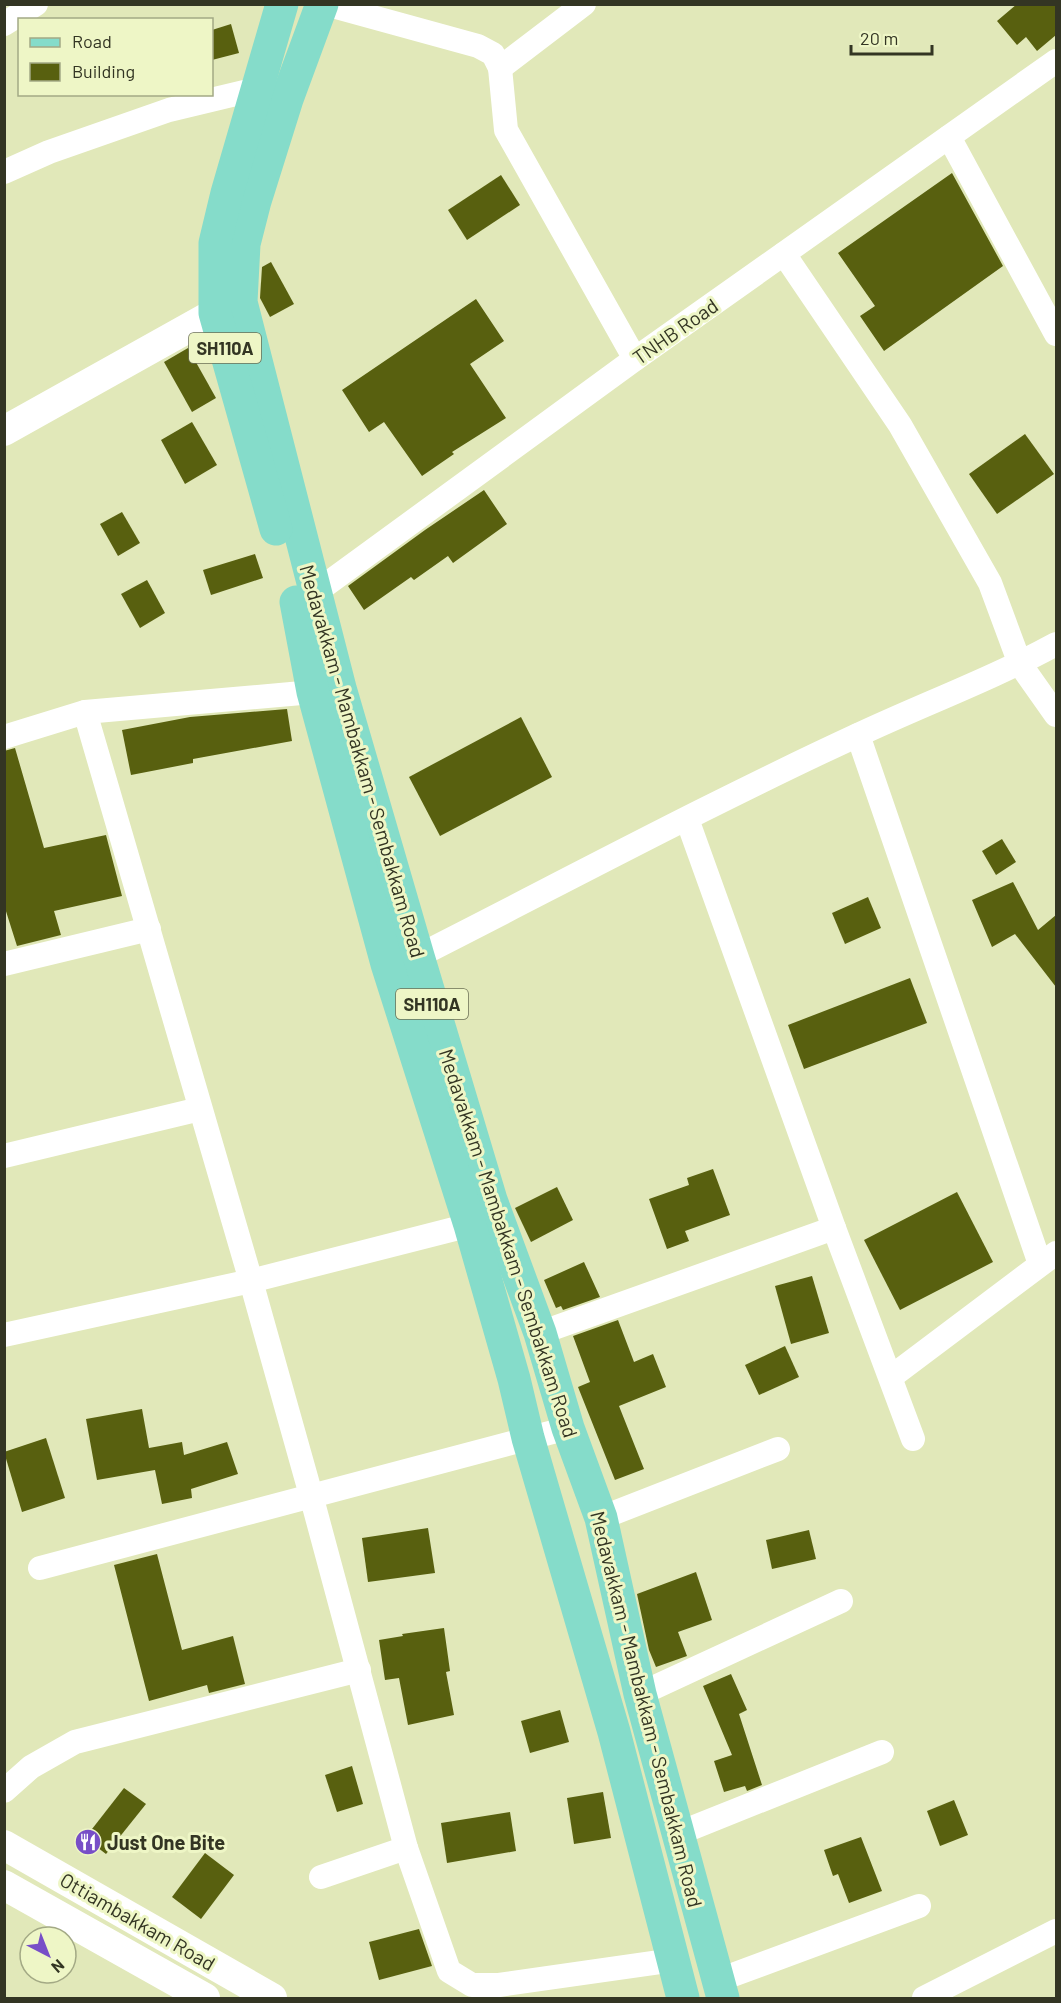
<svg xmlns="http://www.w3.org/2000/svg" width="1061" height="2003" font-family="Barlow,sans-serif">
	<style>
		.building { fill: #58600f }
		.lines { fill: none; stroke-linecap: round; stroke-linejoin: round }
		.minor { stroke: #fff; stroke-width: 24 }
		.tertiary { stroke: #fff; stroke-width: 30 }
		.primary { stroke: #85dcca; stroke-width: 33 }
		.labels { text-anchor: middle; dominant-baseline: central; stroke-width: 6; stroke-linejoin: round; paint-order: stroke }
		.shield { fill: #eef6c6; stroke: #6b6f54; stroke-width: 1.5 }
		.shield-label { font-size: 18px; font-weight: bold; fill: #333523 }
		.street-label { font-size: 20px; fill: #333523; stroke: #eef6c6 }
		.poi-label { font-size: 20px; font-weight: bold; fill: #333523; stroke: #eef6c6; text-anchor: start }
	</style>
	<rect width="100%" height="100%" fill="#e1e8b9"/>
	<!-- building -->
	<g class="building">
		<path d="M1017,4H1056V35L1037,51L1026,37L1017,45L997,21Z"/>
		<path d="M231,24L239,53L212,60V30Z"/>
		<path d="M952,173L1003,266L884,351L860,316L875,306L838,253Z"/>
		<path d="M501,175L520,205L467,240L448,210Z"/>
		<path d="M271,262L294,304L270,317L260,298L262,267Z"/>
		<path d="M476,299L504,341L470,364L506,418L452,452L454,454L422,476L384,422L369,432L342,390Z"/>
		<path d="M188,348L216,398L192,412L164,362Z"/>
		<path d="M192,422L217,465L185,484L161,440Z"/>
		<path d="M1025,434L1054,474L997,514L969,474Z"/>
		<path d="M484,490L507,524L453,563L448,556L414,580L411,577L364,610L348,586L425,530Z"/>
		<path d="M122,512L140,543L118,556L100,524Z"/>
		<path d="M255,554L263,578L211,595L203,570Z"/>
		<path d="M147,580L165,613L140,628L121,594Z"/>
		<path d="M287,709L292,741L193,759V763L131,775L122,730L190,717Z"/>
		<path d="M521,717L552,777L440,836L409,777Z"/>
		<path d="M15,748L44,848L106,835L122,896L54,911L61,935L17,946L4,905V751Z"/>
		<path d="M1002,839L1016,862L996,875L982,851Z"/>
		<path d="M1013,882L1038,930L1056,915V987L1015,934L992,947L972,900Z"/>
		<path d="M868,897L881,928L845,944L832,913Z"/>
		<path d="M910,978L927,1023L804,1069L788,1025Z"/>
		<path d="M713,1169L730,1215L685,1231L689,1241L667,1249L649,1199L689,1185L687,1178Z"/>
		<path d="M557,1187L573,1220L531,1242L515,1208Z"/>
		<path d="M957,1192L993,1262L900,1310L864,1240Z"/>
		<path d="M584,1262L600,1297L563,1310L561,1306L556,1308L544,1280Z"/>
		<path d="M812,1276L829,1333L791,1344L775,1286Z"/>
		<path d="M618,1320L634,1362L653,1354L666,1387L619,1406L644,1469L615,1480L578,1387L590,1382L573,1336Z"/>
		<path d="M785,1346L799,1377L759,1395L745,1365Z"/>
		<path d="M142,1409L149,1448L182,1442L184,1455L227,1442L238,1474L191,1489L192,1498L162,1504L155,1470L97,1480L86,1419Z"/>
		<path d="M46,1438L65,1498L22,1512L4,1452Z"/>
		<path d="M428,1528L435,1573L368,1582L362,1538Z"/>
		<path d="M809,1530L816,1559L772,1569L766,1540Z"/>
		<path d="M157,1554L182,1650L233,1636L245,1684L209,1693L207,1685L149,1701L114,1565Z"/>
		<path d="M696,1572L712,1620L678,1632L687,1656L656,1667L649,1650L637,1594Z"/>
		<path d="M444,1628L450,1671L446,1672L454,1715L408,1725L399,1678L385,1680L379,1640L403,1636L402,1634Z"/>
		<path d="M731,1674L747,1710L739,1714L762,1785L747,1791L745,1786L724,1792L714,1761L732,1755L703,1686Z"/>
		<path d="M560,1710L569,1742L530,1753L521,1721Z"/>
		<path d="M352,1766L363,1804L337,1812L325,1775Z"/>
		<path d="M124,1788L146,1804L106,1854L85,1838Z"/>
		<path d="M603,1792L611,1838L574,1844L567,1798Z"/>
		<path d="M954,1800L968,1835L940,1846L927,1811Z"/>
		<path d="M510,1812L516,1851L447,1863L441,1823Z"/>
		<path d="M861,1837L882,1891L849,1903L838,1874L833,1876L824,1850Z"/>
		<path d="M205,1853L234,1875L201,1919L172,1897Z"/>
		<path d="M419,1929L432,1966L379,1980L369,1942Z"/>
	</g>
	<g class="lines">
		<!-- minor -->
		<g class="minor">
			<path d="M325,4L478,46L493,54L500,68L506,130L635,359"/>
			<path d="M4,24L36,4"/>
			<path d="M500,68L584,4"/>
			<path d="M949,137L1056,334"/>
			<path d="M4,172L49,152L169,110L257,89"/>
			<path d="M784,254L900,425L990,583L1020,664L1056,715"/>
			<path d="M305,600L635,359L1056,61"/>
			<path d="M85,712L251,1281L311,1495L406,1848L449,1971L472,1985H499L674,1960"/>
			<path d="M858,735L1040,1264"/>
			<path d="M4,737L85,712L313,692"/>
			<path d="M687,819L834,1228L913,1439"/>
			<path d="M418,956C564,882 709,804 858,735C924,704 992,679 1056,644"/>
			<path d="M4,964L149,929"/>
			<path d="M4,1156L200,1109"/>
			<path d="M540,1333L834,1228"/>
			<path d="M4,1335L251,1281L470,1225"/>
			<path d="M891,1377L1056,1253"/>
			<path d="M601,1518L778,1449"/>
			<path d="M40,1568L568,1428"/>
			<path d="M640,1694L841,1601"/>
			<path d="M4,1791L31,1767L75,1742L359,1670"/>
			<path d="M677,1834L882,1752"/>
			<path d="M321,1877L406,1848"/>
			<path d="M719,1980L919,1906"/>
			<path d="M924,1998L1056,1931"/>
		</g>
		<!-- tertiary -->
		<g class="tertiary">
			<path d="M4,431L215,313"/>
			<path d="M4,1845L272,1998"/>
			<path d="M4,1885L205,1998"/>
		</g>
		<!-- primary -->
		<g class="primary">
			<path d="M322,4L287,99L255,201L244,244L241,302L340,688L418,956L491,1200L540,1333L568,1428L601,1518L640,1694L723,1998"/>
			<path d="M276,529L215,313V243L227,193L282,4"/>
			<path d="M296,602L313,692L387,964L470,1225L514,1379L528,1438L614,1732L683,1998"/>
		</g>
	</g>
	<!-- icons -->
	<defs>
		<symbol id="restaurant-disc" viewBox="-11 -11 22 22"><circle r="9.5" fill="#774ec7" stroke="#eef6c6"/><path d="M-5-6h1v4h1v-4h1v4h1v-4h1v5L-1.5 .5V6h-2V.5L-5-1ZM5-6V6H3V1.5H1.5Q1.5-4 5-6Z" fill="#fff"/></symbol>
	</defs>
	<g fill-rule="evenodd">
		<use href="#restaurant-disc" x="73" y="1827" width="30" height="30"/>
	</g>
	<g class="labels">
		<!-- shield labels -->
		<g class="shield">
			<rect x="189" y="333" width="72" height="30" rx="4.5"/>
			<rect x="396" y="989" width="72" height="30" rx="4.5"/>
		</g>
		<g class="shield-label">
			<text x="225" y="348">SH110A</text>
			<text x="432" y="1004">SH110A</text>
		</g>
		<!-- street labels -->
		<g class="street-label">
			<text transform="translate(675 331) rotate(-35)">TNHB Road</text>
			<text transform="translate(363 761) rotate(74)">Medavakkam - Mambakkam - Sembakkam Road</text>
			<text transform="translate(509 1243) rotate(72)">Medavakkam - Mambakkam - Sembakkam Road</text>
			<text transform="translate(647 1709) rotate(76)">Medavakkam - Mambakkam - Sembakkam Road</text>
			<text transform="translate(138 1921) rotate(30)">Ottiambakkam Road</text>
		</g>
		<!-- poi labels -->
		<g class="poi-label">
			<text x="107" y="1842">Just One Bite</text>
		</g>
	</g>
	<!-- border -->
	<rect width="1061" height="2003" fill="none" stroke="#333523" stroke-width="12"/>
	<!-- legend -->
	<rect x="18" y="18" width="195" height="78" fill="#eef6c6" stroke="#a3a985" stroke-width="1.5"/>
	<rect x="30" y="38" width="30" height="9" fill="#85dcca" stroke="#a3a985" stroke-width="1.5"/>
	<text x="72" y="48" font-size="18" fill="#333523">Road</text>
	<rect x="30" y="63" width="30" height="18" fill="#58600f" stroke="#a3a985" stroke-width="1.5"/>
	<text x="72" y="78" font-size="18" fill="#333523">Building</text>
	<!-- north arrow -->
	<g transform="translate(48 1955) rotate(138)"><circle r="28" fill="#eef6c6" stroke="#a3a985" stroke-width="1.5"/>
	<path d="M0-4.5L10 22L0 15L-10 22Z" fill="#774ec7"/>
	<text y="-9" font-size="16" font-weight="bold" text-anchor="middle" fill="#333523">N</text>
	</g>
	<!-- scale -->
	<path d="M851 45v9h81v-9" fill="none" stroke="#333523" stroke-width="3"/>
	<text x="860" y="45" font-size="18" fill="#333523" stroke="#eef6c6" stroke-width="4.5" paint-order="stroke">20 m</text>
</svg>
